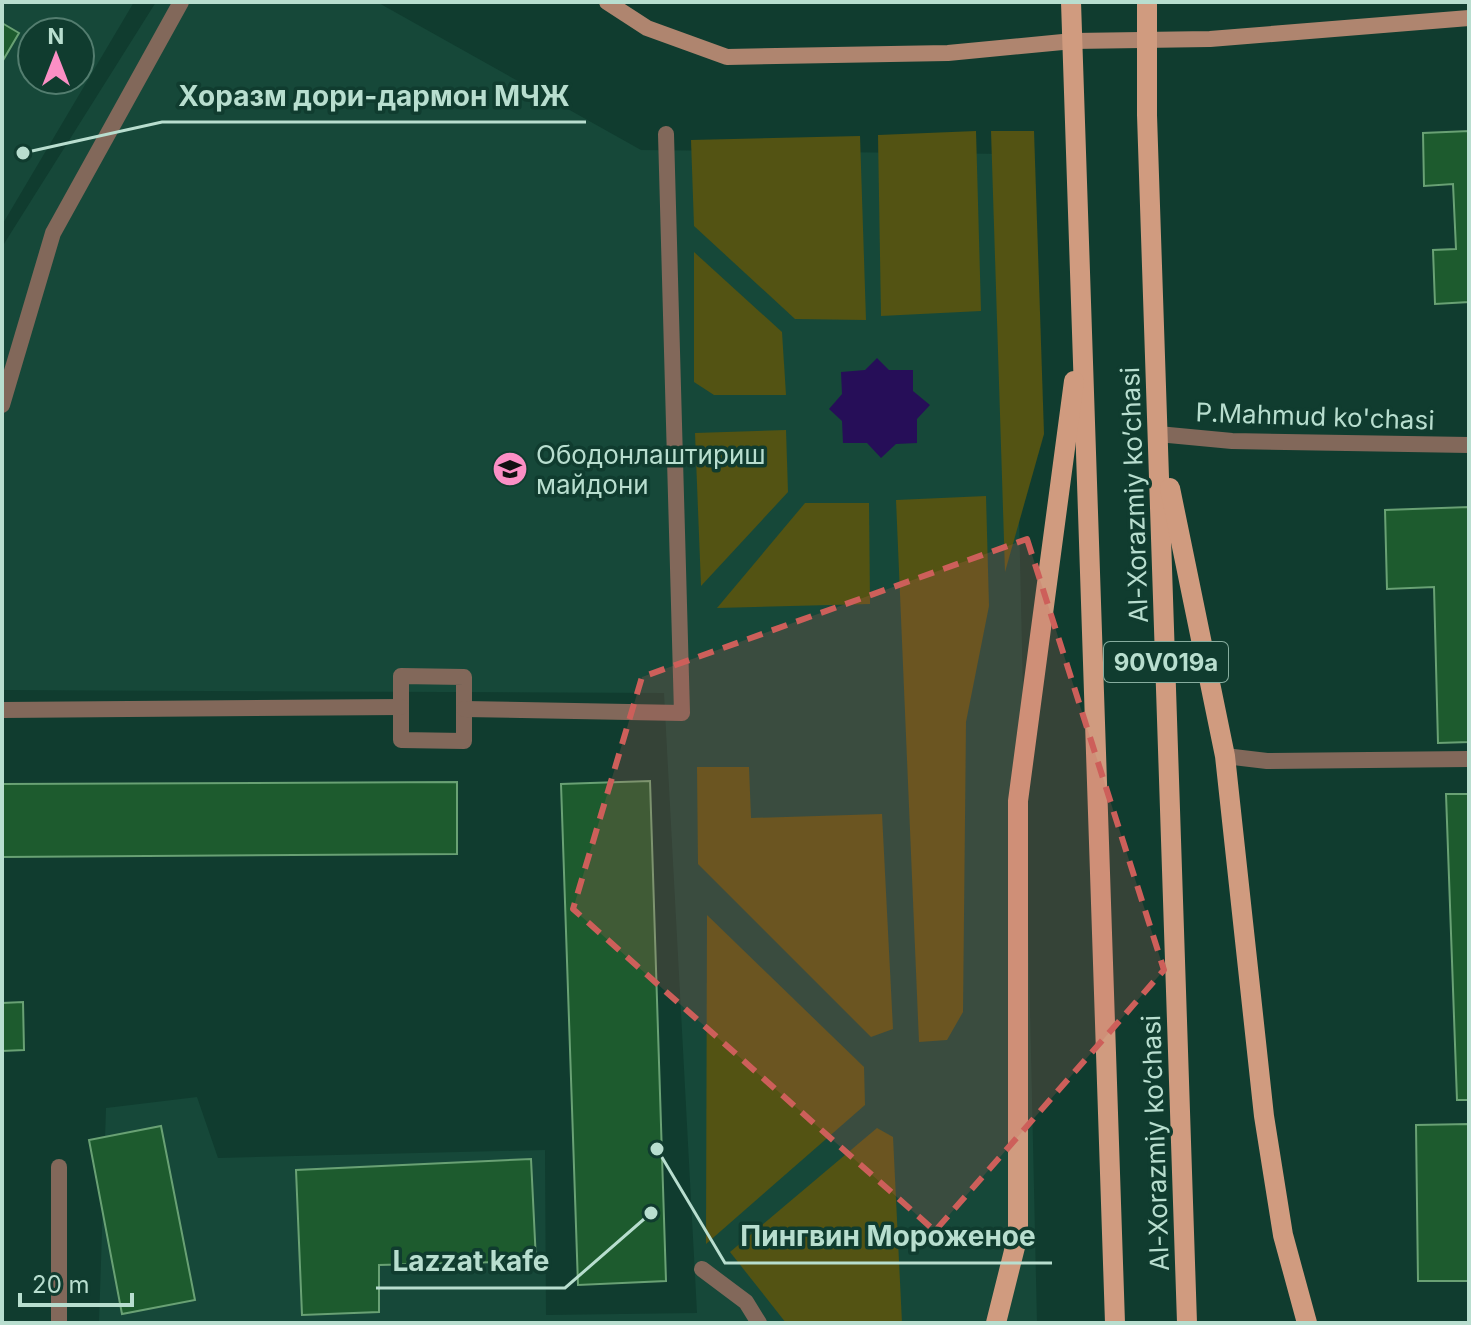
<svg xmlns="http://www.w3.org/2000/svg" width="1471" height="1325" font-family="Inter,sans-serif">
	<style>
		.built { fill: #164839; fill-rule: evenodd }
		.green { fill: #535313 }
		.water { fill: #260e58 }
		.building { fill: #1d5b2e; stroke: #69a174; stroke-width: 2 }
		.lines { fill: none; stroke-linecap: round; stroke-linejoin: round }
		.service { stroke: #82685a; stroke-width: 16 }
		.pedestrian { stroke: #82685a; stroke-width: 16 }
		.minor { stroke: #82685a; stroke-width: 16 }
		.secondary { stroke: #af856f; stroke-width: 16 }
		.primary { stroke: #d09b7f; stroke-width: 20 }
		.marked { fill: #cd5f5a; fill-opacity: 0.2; stroke: #cd5f5a; stroke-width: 6; stroke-dasharray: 16 10; stroke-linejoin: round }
		.labels { text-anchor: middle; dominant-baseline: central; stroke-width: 7; stroke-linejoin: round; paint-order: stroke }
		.shield { fill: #103c2f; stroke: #86ad9f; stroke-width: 2 }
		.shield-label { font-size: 24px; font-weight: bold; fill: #b8decf }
		.street-label { font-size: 26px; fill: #b8decf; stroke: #103c2f }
		.poi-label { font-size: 26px; fill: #b8decf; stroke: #103c2f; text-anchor: start }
		.leader { fill: none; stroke: #b8decf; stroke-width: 3 }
		.callout-dot { fill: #b8decf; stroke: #103c2f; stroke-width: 3 }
		.callout-label { font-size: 28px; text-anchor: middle; font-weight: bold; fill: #b8decf; stroke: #103c2f; stroke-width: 7; stroke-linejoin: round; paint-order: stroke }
	</style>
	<rect width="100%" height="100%" fill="#103c2f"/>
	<!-- built -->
	<g class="built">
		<path d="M2,2H134L2,225ZM32,32H80V80H32Z"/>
		<path d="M156,2H377L641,150L1011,154L1037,1323H99L106,1108L197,1097L218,1158L545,1150L546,1315L697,1313L664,693L2,690V247Z"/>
	</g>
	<!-- green -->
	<g class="green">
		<path d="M976,131L981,311L881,316L878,135Z"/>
		<path d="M991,131H1034L1044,434L1005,572Z"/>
		<path d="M860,136L866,320L795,319L694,226L691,140Z"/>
		<path d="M694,252L782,332L786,395H714L694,382Z"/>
		<path d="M786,430L788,492L701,586L695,433Z"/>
		<path d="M986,496L989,606L966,722L963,1012L947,1040L919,1042L896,500Z"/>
		<path d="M805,503H869L870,604L717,608Z"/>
		<path d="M697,767H749L751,818L882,814L893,1029L871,1037L698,864Z"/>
		<path d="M707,915L864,1067L865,1105L706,1244Z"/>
		<path d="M877,1128L893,1137L902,1323H786L730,1252Z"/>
	</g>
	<!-- water -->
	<path class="water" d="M877,358L889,370H913V391L930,405L917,419V443L896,444L881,458L867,443H843L842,421L829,409L842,394L841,372L865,370Z"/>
	<!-- building -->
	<g class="building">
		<path d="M2,23L19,33L2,62Z"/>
		<path d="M1469,131V302L1435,304L1433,250L1456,249L1453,184L1424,186L1423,133Z"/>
		<path d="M1469,507V742L1438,743L1434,587L1387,589L1385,510Z"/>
		<path d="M650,781L666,1281L578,1285L561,784Z"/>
		<path d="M457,782V854L2,857V784Z"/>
		<path d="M1446,794H1469V1100H1457Z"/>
		<path d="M23,1002L24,1050L2,1051V1003Z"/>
		<path d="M1469,1124V1281H1418L1416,1125Z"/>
		<path d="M161,1126L195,1300L122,1314L89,1140Z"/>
		<path d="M531,1159L536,1261L379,1265V1312L302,1315L296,1170Z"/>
	</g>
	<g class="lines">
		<!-- service -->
		<g class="service">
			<path d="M2,405L53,233L181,2"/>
			<path d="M1225,756L1267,761L1469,759"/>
			<path d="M702,1269L746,1302L759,1323"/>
			<path d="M59,1323V1167"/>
		</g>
		<!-- pedestrian -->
		<g class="pedestrian">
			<path d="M401,676L464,677V741L401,740Z"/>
			<path d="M464,709L682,713L666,134"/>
			<path d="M2,710L401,707"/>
		</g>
		<!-- minor -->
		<path class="minor" d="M1158,434L1232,441L1469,445"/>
		<!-- secondary -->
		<path class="secondary" d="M607,2L647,28L727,57L948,53L1073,41L1210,39L1469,18"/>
		<!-- primary -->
		<g class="primary">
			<path d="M1071,2L1115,1323"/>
			<path d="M1147,2V115L1187,1323"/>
			<path d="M1170,488L1225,756L1264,1116L1283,1235L1307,1323"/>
			<path d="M996,1323L1018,1235V801L1074,381"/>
		</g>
	</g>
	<!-- marked area -->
	<path class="marked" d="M1027,539L1164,970L935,1231L573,909L642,677Z"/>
	<!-- icons -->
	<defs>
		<symbol id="school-disc" viewBox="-11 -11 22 22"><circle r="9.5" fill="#fb8fc5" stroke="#103c2f"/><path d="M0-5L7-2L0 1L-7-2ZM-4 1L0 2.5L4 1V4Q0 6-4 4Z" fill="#111"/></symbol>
	</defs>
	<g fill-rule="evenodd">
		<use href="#school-disc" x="490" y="449" width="40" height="40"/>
	</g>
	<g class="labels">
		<!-- shield labels -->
		<rect class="shield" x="1104" y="642" width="124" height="40" rx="6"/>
		<g class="shield-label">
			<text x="1166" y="662">90V019a</text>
		</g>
		<!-- street labels -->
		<g class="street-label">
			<text transform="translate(1315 416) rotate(2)">P.Mahmud ko'chasi</text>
			<text transform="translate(1134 495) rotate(-92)">Al-Xorazmiy ko’chasi</text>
			<text transform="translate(1155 1143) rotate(-92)">Al-Xorazmiy ko’chasi</text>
		</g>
		<!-- poi labels -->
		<g class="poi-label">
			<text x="536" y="454">Ободонлаштириш<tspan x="536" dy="30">майдони</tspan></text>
		</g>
	</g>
	<!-- callouts -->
	<path class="leader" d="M23 153L162 122H586M657 1149L725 1263H1052M651 1213L565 1288H376"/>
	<g class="callout-dot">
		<circle cx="23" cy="153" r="8"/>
		<circle cx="657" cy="1149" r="8"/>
		<circle cx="651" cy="1213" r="8"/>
	</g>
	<g class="callout-label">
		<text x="374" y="106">Хоразм дори-дармон МЧЖ</text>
		<text x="888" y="1246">Пингвин Мороженое</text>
		<text x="471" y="1271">Lazzat kafe</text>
	</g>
	<!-- border -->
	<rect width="1471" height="1325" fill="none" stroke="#b8decf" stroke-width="8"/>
	<!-- north arrow -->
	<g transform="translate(56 56)"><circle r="38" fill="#103c2f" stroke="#537d6f" stroke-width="2"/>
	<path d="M0-6L14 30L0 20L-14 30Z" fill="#fb8fc5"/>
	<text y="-12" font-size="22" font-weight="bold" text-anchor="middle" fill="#b8decf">N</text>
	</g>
	<!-- scale -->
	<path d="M20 1293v12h112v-12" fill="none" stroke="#b8decf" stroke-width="4"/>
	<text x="32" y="1293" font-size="24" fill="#b8decf" stroke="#103c2f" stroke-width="6" paint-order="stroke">20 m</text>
</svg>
